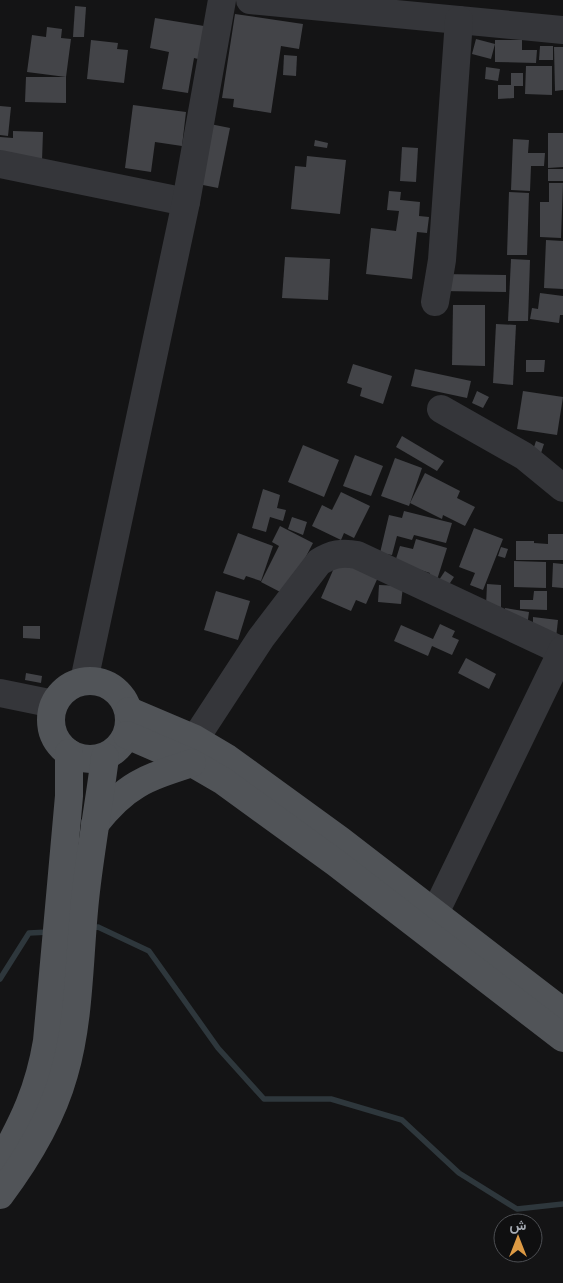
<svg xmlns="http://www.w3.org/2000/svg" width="563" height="1283" font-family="Roboto,Vazirmatn,sans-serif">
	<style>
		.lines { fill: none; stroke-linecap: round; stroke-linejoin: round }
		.stream { stroke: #2e373c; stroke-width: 5.5 }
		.building { fill: #434448 }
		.minor { stroke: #35363a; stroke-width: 28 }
		.major { stroke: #515458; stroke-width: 28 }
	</style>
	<rect width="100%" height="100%" fill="#141415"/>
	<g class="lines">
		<!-- stream -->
		<g class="stream">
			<path d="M91,928L98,927L149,951L218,1048L264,1099H331L402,1120L459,1173L517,1209L563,1204"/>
			<path d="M0,979L29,933L49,932"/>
		</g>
	</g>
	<!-- building -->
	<g class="building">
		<path d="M75,6L86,7L84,37H73Z"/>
		<path d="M235,14L303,24L299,49L281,46L271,113L233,107L234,99L222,98Z"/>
		<path d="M155,18L204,26L198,59L194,58L188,93L162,89L169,52L150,48Z"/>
		<path d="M47,27L62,29L61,38L71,39L66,77V103L25,102L26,77H66L27,72L32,35L46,37Z"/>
		<path d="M476,39L495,44V40H522V50H537L536,63L495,62V44L491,59L472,54Z"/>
		<path d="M91,40L118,43L117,49L128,50L124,83L87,79Z"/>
		<path d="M540,46H553V60H539Z"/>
		<path d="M554,47H563V90L555,91Z"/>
		<path d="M284,55L297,56L296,76L283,75Z"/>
		<path d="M526,66H552V95L525,94Z"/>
		<path d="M486,67L500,69L498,81L485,79Z"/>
		<path d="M511,73H523V86H514V98L498,99V85H511Z"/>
		<path d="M133,105L186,112L182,146L155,142L151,172L125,168Z"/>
		<path d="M0,106L11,107L8,136L0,135Z"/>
		<path d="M210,124L230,128L218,188L198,184Z"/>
		<path d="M13,131L43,132L42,161L0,159V137L13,138Z"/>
		<path d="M548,133H563V167L548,168Z"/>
		<path d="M513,139L529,140L528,153H545L544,166H531L530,191L511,190Z"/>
		<path d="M315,140L328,143L327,148L314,146Z"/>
		<path d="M402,147L418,148L416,182L400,181Z"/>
		<path d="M307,156L346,160L340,214L291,209L295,166L306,167Z"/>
		<rect x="548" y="169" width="15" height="12"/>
		<path d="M549,183H563L561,238L540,237V202H549Z"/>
		<path d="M389,191L401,192L400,200L420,202L419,216L429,217L427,233L417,232L412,279L366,274L371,228L396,231L399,211L387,210Z"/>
		<path d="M509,192L529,193L527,255H507Z"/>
		<path d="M546,240L563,241V289L544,288Z"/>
		<path d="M285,257L330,259L328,300L282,298Z"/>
		<path d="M511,259L530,260L528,321H508Z"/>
		<path d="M441,274L506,275V292L441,291Z"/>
		<path d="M540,293L563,296V315H560L559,323L530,319L532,308L538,309Z"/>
		<path d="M453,305H485V366L452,365Z"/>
		<path d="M496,324L516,325L513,385L493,383Z"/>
		<path d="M526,360H545L544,372H526Z"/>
		<path d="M353,364L392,376L383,404L360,396L362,388L347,383Z"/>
		<path d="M415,369L471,381L467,398L411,386Z"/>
		<path d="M477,391L489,397L483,408L472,403Z"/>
		<path d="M523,391L563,397L557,435L517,429Z"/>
		<path d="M402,436L444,461L437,471L396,447Z"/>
		<path d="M536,441L544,444L539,459L531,456Z"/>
		<path d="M303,445L339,460L324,497L288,482Z"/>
		<path d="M355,455L383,466L371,496L343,486Z"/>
		<path d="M395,458L422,468L409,506L381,496Z"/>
		<path d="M425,473L460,491L457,498L475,507L465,526L443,515L442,519L410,503Z"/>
		<path d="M263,489L280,495L277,508L286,510L283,521L270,517L266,532L252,528Z"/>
		<path d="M341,492L370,506L354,538L344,533L341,540L312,526L322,505L332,510Z"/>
		<path d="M404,511L452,523L446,543L414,535L412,540L397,536L392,555L380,553L389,515L402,518Z"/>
		<path d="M292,517L307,522L303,535L288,529Z"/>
		<path d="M280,526L313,543L286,595L261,582L279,546L272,542Z"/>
		<path d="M474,528L503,539L483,590L470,585L475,573L459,567Z"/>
		<path d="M238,533L273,546L261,581L246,576L244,580L223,573Z"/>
		<path d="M548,534H563V560H516V541H534V543L548,544Z"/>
		<path d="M416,539L447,548L437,580L425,585L430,573L395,562L400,546L413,549Z"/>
		<path d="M501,547L508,549L505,558L498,556Z"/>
		<path d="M337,561L379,575L366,604L356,600L351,611L321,598Z"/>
		<path d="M514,561L546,562V588L514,587Z"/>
		<path d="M553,563L563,564V588L552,587Z"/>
		<path d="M445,571L454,577L446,589L437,583Z"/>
		<path d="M487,584L501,585V607L486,606Z"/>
		<path d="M379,585L403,586L401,604L378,602Z"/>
		<path d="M216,591L250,601L238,640L204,630Z"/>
		<path d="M534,591H547V610L520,609V600H533Z"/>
		<path d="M505,608L529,612L527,627L505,620Z"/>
		<path d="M533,617L558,620L556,638L533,632Z"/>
		<path d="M440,624L455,631L452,637L459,640L452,655L432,646L428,656L394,641L401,625L433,639Z"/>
		<path d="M23,626H40V639L23,638Z"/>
		<path d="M466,658L496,674L489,689L458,673Z"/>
		<path d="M26,673L42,676L41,683L25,680Z"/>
	</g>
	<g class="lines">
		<!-- minor -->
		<g class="minor">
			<path d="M250,0L563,30"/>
			<path d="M0,164L186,202"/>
			<path d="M435,302L442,260L459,20"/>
			<path d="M441,409L524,456L563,488"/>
			<path d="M84,681L186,202L222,0"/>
			<path d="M0,693L54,704"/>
			<path d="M195,739L261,638L319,562C332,554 342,552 357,555L562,651"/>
			<path d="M435,913L563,649"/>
		</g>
		<!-- major -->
		<g class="major">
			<circle cx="90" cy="720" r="39"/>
			<path d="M129,711L195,739L227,758L340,840L563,1012"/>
			<path d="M127,735L192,763L223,781L336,863L563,1038"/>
			<path d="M95,824C126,784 146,778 192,763"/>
			<path d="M0,1163C24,1121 39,1089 47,1041L69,796V753"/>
			<path d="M0,1195C27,1159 52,1117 64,1074C80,1020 79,957 85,900C90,852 99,805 105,757"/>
		</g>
	</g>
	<!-- north arrow -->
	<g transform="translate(518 1238)"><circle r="24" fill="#0f0f10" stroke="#4c4e52"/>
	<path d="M0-4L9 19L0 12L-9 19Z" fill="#dd9a44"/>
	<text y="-8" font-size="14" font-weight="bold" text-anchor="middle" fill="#a7acb4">ش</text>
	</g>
</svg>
